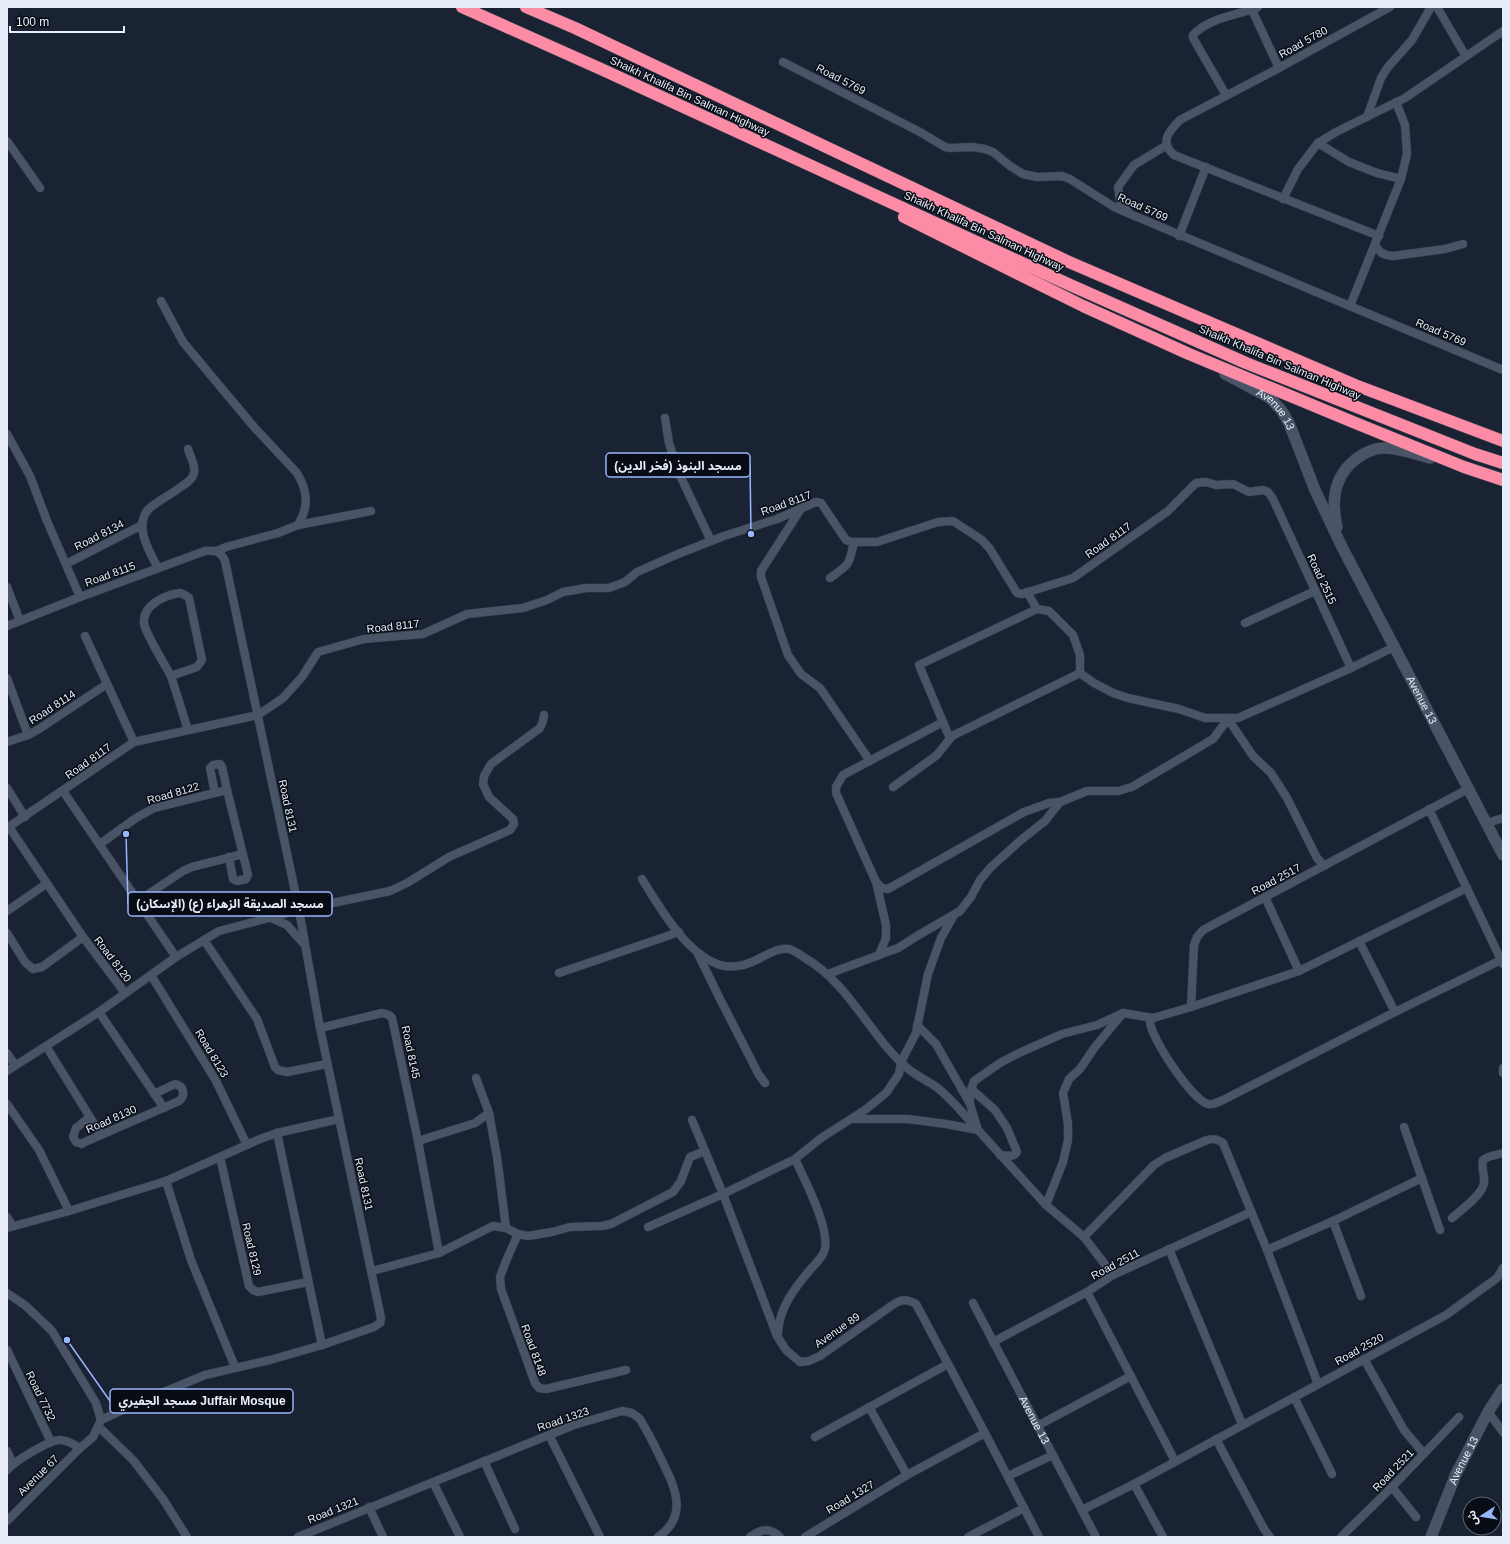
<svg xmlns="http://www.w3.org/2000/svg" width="1510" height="1544" font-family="Arial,'Noto Sans Arabic',sans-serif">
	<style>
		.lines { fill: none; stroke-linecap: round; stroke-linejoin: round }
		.street-casing { stroke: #373e4c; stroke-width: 9 }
		.secondary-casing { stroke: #373e4c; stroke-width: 12 }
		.highway-casing { stroke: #373e4c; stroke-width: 13 }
		.street { stroke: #495467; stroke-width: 8 }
		.secondary { stroke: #495467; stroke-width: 11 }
		.highway { stroke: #fc8ca5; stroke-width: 12 }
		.labels { text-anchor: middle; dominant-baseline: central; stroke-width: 3; stroke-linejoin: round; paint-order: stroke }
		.street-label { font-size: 11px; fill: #e7eefa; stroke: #080c14 }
		.leader { fill: none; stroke: #99b5fd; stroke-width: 1.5 }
		.callout-dot { fill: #99b5fd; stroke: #080c14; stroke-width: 1.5 }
		.callout { fill: #080c14; stroke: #99b5fd; stroke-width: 1.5 }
		.callout-label { font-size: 12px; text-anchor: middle; font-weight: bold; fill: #e7eefa }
	</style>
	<rect width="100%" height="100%" fill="#192333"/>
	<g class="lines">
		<defs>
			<g id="street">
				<path d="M1437,7L1465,55"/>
				<path d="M1252,10L1279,68"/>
				<path d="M783,62L920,132L945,147L950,148L972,147L985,149L993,152L1010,166L1023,174L1037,177L1062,176L1070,179L1114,207L1130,214L1503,370"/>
				<path d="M1226,95L1193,38V35C1210,17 1236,16 1258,7"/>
				<path d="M1367,117L1381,78L1388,67L1412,40L1431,7"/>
				<path d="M7,141L40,188"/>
				<path d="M1318,143L1349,162L1377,173L1401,179"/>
				<path d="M1283,199L1298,169L1318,143L1336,132L1405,98L1503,31"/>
				<path d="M1129,213L1120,201L1118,187L1134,165L1167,145"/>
				<path d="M1179,236L1206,167"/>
				<path d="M1379,236L1174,155C1159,142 1169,131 1180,120L1279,68L1390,7"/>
				<path d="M1375,245C1380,253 1383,255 1393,256L1445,249L1463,244"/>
				<path d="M161,301L183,342L254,427L297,473C308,491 309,507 298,525"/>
				<path d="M1350,306L1401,179L1407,154L1405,125L1396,102"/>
				<path d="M665,418L669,443L678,471L711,541"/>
				<path d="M7,434L30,476L47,521L80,597"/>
				<path d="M802,507L761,571V577L788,655L801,674L820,688L870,761"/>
				<path d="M217,551L226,547L278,533L298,525L371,511"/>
				<path d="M66,564L142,525"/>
				<path d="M158,568C149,552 132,522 151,507C161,499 172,494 182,486C187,483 193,479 194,473C196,466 190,456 188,449"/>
				<path d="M830,578C850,564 849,565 854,542"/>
				<path d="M7,587L20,621"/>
				<path d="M1027,592L1037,609"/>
				<path d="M180,593L185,595L189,598L202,660L197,667L171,676C165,665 146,634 144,624C142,605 165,595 180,593Z"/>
				<path d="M1245,623L1315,591"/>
				<path d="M7,626L80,597L205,551C215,550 221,551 225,561L299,910L320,1028L381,1318L380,1323L374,1327L322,1345L270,1360L205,1375L142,1401L101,1420"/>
				<path d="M85,636L134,742"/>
				<path d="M171,676L188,730"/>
				<path d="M7,678L28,735"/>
				<path d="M952,736L948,734L919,665L1037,609L1049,611L1073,635L1080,655V673L1094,683L1113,693L1128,698L1179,709L1205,718H1238L1351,668L1394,647"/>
				<path d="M7,742L28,735L39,729L107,684"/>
				<path d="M893,787L937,755L952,736L1080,673"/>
				<path d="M7,788L25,817"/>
				<path d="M63,791L176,957"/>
				<path d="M215,793L210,768L213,765L220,764L222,767L227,790L248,875L246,879L237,881L233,879L229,857"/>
				<path d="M1429,809L1503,964"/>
				<path d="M1487,823L1503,818"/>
				<path d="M9,827L83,937L125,993"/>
				<path d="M7,828L134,742L258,715L283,698L302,677L318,652L364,639L423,634L467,614L523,608L547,600L563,592L586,588H609L625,582L637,572L678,554L724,536L777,519L816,502L821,503L846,540L852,542H877L938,522L953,521L982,540L990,549L1017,593L1022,594L1073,578L1168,511L1196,483L1206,482L1216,485L1233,484L1249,492L1263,490L1268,492L1273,499L1351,668"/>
				<path d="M100,844L136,818L154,808L227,790"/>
				<path d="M642,879C660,908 686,954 720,965C730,968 743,966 752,962C764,957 779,945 792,950C796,952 801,955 805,958C850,984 869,1035 907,1068C915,1075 926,1080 935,1086C951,1098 962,1112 975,1127"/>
				<path d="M876,882L882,888L888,889L1024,812L1049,803L1060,802"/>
				<path d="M1265,897L1299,971"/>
				<path d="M138,901L183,871L192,867L243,854"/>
				<path d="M7,911L46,884"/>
				<path d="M271,918L287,925L304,944"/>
				<path d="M7,933L25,962L33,969L42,967L83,937"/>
				<path d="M204,940L257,1019L275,1067L278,1070L287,1072L327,1064"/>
				<path d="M1359,941L1395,1012"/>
				<path d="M698,954L721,1001L759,1075L765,1083"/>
				<path d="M879,955L886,938V925L876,882L836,793V787L843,775L943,722"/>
				<path d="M559,973L679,932"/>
				<path d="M828,974L898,948L917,936L960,911L971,897L980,880L991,867L1021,840L1045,821L1060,802L1087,791H1118L1132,787L1213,739L1228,719L1253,756L1271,773L1287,798L1317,858L1324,866"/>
				<path d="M151,975L216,1081L247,1145"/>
				<path d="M1191,1007L1194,945L1197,937L1203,930L1468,789"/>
				<path d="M99,1012L164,1108"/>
				<path d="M1153,1018L1150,1022C1151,1038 1192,1100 1208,1104C1213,1105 1218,1102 1223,1100L1395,1012L1501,960"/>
				<path d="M917,1025L936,1044L969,1102"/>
				<path d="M320,1028L382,1013L389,1015L392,1018L418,1141L439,1253"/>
				<path d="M46,1046L101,1135"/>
				<path d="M7,1053L15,1065"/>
				<path d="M1503,1068V1073"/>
				<path d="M7,1071L99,1012L176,957L219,931L299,910L390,891L407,883L449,857L510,830L514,824L513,819L489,797L483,784L484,776L491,764L540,728L543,721L544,715"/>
				<path d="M476,1078L489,1113L497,1157L506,1228"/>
				<path d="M971,1089L995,1110L1007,1128L1017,1152C1014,1158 1006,1155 1000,1155"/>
				<path d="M7,1104L39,1150L69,1211"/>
				<path d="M90,1117L76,1128L73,1137L76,1142L82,1144L85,1142L179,1101C186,1095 184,1086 175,1084L154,1094"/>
				<path d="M852,1119H908L946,1124L978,1130"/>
				<path d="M692,1120L723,1194L777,1336L786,1350L800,1362L809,1361L820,1356L894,1304C902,1299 907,1299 916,1304L985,1433L1039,1537"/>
				<path d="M1404,1127L1440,1230"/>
				<path d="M277,1133L322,1345"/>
				<path d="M418,1141L475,1123L489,1113"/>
				<path d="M220,1157L249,1286L253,1290L258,1292L308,1282"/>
				<path d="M166,1181L191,1260L235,1367"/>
				<path d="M1046,1205L1063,1162L1068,1140V1124L1063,1093L1069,1079L1080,1069L1095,1047L1123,1013"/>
				<path d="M7,1217L13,1226"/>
				<path d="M1452,1218C1461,1210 1484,1194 1484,1182C1485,1175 1481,1168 1483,1160L1488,1157L1503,1153"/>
				<path d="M1333,1221L1361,1296"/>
				<path d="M648,1227L723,1194L795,1159L821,1138L865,1110L886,1093L899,1074L901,1062L916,1033L928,974L941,938L954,915"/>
				<path d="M7,1228L69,1211L166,1181L260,1139L277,1133L339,1119"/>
				<path d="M518,1234L506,1261L500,1277L501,1289L535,1383L539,1388L546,1389L626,1370"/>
				<path d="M1084,1237L1154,1165L1165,1158L1207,1140C1214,1138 1218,1139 1223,1143L1267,1250L1318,1384"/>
				<path d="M1169,1249L1242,1424"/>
				<path d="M1267,1250L1333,1221L1422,1178"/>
				<path d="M372,1271L439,1253L493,1226L506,1228L518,1234L528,1236L552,1232L570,1227L602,1226L611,1224L673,1192L681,1181L690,1157L705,1151"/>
				<path d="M1113,1275L1084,1237L1046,1205L978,1130L970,1104V1093L974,1081L1000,1063L1019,1053L1062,1034L1097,1025L1123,1013L1153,1018L1191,1007L1299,971L1467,888"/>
				<path d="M1087,1292L1175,1461"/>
				<path d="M7,1293L26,1306L52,1331L96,1403L101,1420L93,1437L80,1448L7,1521"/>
				<path id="s1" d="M973,1303L1096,1537"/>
				<path d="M778,1333C779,1309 793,1290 809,1271C814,1265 821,1259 824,1252C832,1231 804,1179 795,1159"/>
				<path d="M993,1342L1087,1292L1113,1275L1251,1212"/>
				<path d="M7,1350L51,1442"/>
				<path d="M1364,1359L1404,1430L1424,1454"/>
				<path d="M1294,1397L1332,1474"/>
				<path d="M869,1407L907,1475"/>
				<path d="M1488,1412L1503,1432"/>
				<path d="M1037,1426L1131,1376"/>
				<path d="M99,1427L133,1460L163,1499L187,1537"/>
				<path d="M549,1435L600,1537"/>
				<path d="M815,1437L948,1364"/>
				<path d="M1216,1439L1264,1529L1270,1537"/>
				<path d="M7,1451L13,1464"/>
				<path d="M484,1461L515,1529"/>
				<path d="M7,1470C15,1461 49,1440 60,1440C68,1440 74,1445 80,1448"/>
				<path d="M1008,1476L1053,1455"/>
				<path d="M433,1482L460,1537"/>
				<path d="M1134,1484L1163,1537"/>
				<path d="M1392,1487L1416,1517"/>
				<path d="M369,1507L383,1537"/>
				<path d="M1082,1510L1134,1484L1446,1315L1497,1278L1503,1268"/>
				<path d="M298,1537L549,1435L574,1425L622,1411L632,1413L640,1419C647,1431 654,1444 660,1457C674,1485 690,1515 658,1537"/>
				<path d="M750,1537C761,1529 770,1527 780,1537"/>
				<path d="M805,1537L907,1475L985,1433"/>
				<path d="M968,1537L1024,1508"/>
				<path d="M1341,1537L1392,1487L1459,1417"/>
			</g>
			<g id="secondary">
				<path id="s2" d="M1225,374L1270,398L1282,411L1289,423L1315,490L1341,545L1503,855"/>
				<path d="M1337,527C1331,501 1334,476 1356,459C1364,453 1374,448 1384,448C1399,448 1415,454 1430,458"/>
				<path id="s3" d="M1431,1537L1456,1474L1488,1412L1503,1389"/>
			</g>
			<g id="highway">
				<path d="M462,7L601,69L1068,284L1246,363L1475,454L1503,463"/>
				<path d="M526,7L575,28L1069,262L1355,385L1503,441"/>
				<path d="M904,217L1083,306L1189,354L1353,422L1464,467L1503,480"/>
			</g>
		</defs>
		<!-- street casing -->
		<use href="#street" class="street-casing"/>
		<!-- secondary casing -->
		<use href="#secondary" class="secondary-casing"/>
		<!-- highway casing -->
		<use href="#highway" class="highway-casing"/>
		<!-- street -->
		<use href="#street" class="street"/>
		<!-- secondary -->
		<use href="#secondary" class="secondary"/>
		<!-- highway -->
		<use href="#highway" class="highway"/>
	</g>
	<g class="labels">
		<!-- street labels -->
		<g class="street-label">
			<text transform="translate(1303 42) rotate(-29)">Road 5780</text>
			<text transform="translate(841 79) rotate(27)">Road 5769</text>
			<text transform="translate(690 96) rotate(25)">Shaikh Khalifa Bin Salman Highway</text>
			<text transform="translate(1143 207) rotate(24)">Road 5769</text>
			<text transform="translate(984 231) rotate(25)">Shaikh Khalifa Bin Salman Highway</text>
			<text transform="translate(1441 332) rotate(23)">Road 5769</text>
			<text transform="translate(1280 362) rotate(23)">Shaikh Khalifa Bin Salman Highway</text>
			<text stroke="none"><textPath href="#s2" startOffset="63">Avenue 13</textPath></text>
			<text transform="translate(786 503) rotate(-20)">Road 8117</text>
			<text transform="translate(99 535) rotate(-27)">Road 8134</text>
			<text transform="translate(1108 540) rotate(-35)">Road 8117</text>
			<text transform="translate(110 574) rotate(-20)">Road 8115</text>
			<text transform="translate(1322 579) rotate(65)">Road 2515</text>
			<text transform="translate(393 626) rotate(-6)">Road 8117</text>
			<text stroke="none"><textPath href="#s2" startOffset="390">Avenue 13</textPath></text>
			<text transform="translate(52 707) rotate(-33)">Road 8114</text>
			<text transform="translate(88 761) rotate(-35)">Road 8117</text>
			<text transform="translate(173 793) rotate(-16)">Road 8122</text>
			<text transform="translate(288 806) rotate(78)">Road 8131</text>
			<text transform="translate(1276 879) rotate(-28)">Road 2517</text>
			<text transform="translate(113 959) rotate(53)">Road 8120</text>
			<text transform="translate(411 1052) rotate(78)">Road 8145</text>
			<text transform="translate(212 1053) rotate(59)">Road 8123</text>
			<text transform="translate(111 1119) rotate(-24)">Road 8130</text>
			<text transform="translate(364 1184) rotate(78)">Road 8131</text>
			<text transform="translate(252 1249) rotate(77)">Road 8129</text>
			<text transform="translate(1115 1264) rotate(-28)">Road 2511</text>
			<text transform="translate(837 1330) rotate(-35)">Avenue 89</text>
			<text transform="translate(1359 1349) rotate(-29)">Road 2520</text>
			<text transform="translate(534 1350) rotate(70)">Road 8148</text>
			<text transform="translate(41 1396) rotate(64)">Road 7732</text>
			<text transform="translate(563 1419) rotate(-19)">Road 1323</text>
			<text stroke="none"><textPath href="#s1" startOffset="132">Avenue 13</textPath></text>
			<text stroke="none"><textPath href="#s3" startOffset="83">Avenue 13</textPath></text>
			<text transform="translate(1393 1470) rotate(-46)">Road 2521</text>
			<text transform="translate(38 1475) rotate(-45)">Avenue 67</text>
			<text transform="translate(850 1497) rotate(-31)">Road 1327</text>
			<text transform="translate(333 1510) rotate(-22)">Road 1321</text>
		</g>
	</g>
	<!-- callouts -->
	<path class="leader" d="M751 534L750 465M126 834L128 904M67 1340L110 1401"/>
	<g class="callout-dot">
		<circle cx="751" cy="534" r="4"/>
		<circle cx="126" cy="834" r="4"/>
		<circle cx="67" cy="1340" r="4"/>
	</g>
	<g class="callout">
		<rect x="606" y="453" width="144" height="24" rx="4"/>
		<rect x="128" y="892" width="204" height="24" rx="4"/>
		<rect x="110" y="1389" width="183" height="24" rx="4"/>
	</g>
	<g class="callout-label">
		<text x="678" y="470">مسجد البنوذ (فخر الدين)</text>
		<text x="230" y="908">مسجد الصديقة الزهراء (ع) (الإسكان)</text>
		<text x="202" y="1405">مسجد الجفيري Juffair Mosque</text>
	</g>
	<!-- border -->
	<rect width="1510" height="1544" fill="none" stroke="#e7eefa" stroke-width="16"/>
	<!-- north arrow -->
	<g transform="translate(1482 1516) rotate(258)"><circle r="19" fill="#080c14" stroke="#616670"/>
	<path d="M0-3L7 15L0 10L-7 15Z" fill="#99b5fd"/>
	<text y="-6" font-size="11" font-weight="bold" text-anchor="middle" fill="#e7eefa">ش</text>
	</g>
	<!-- scale -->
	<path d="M10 26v6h114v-6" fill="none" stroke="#e7eefa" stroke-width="2"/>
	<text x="16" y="26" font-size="12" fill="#e7eefa" stroke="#080c14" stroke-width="3" paint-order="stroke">100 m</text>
</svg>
